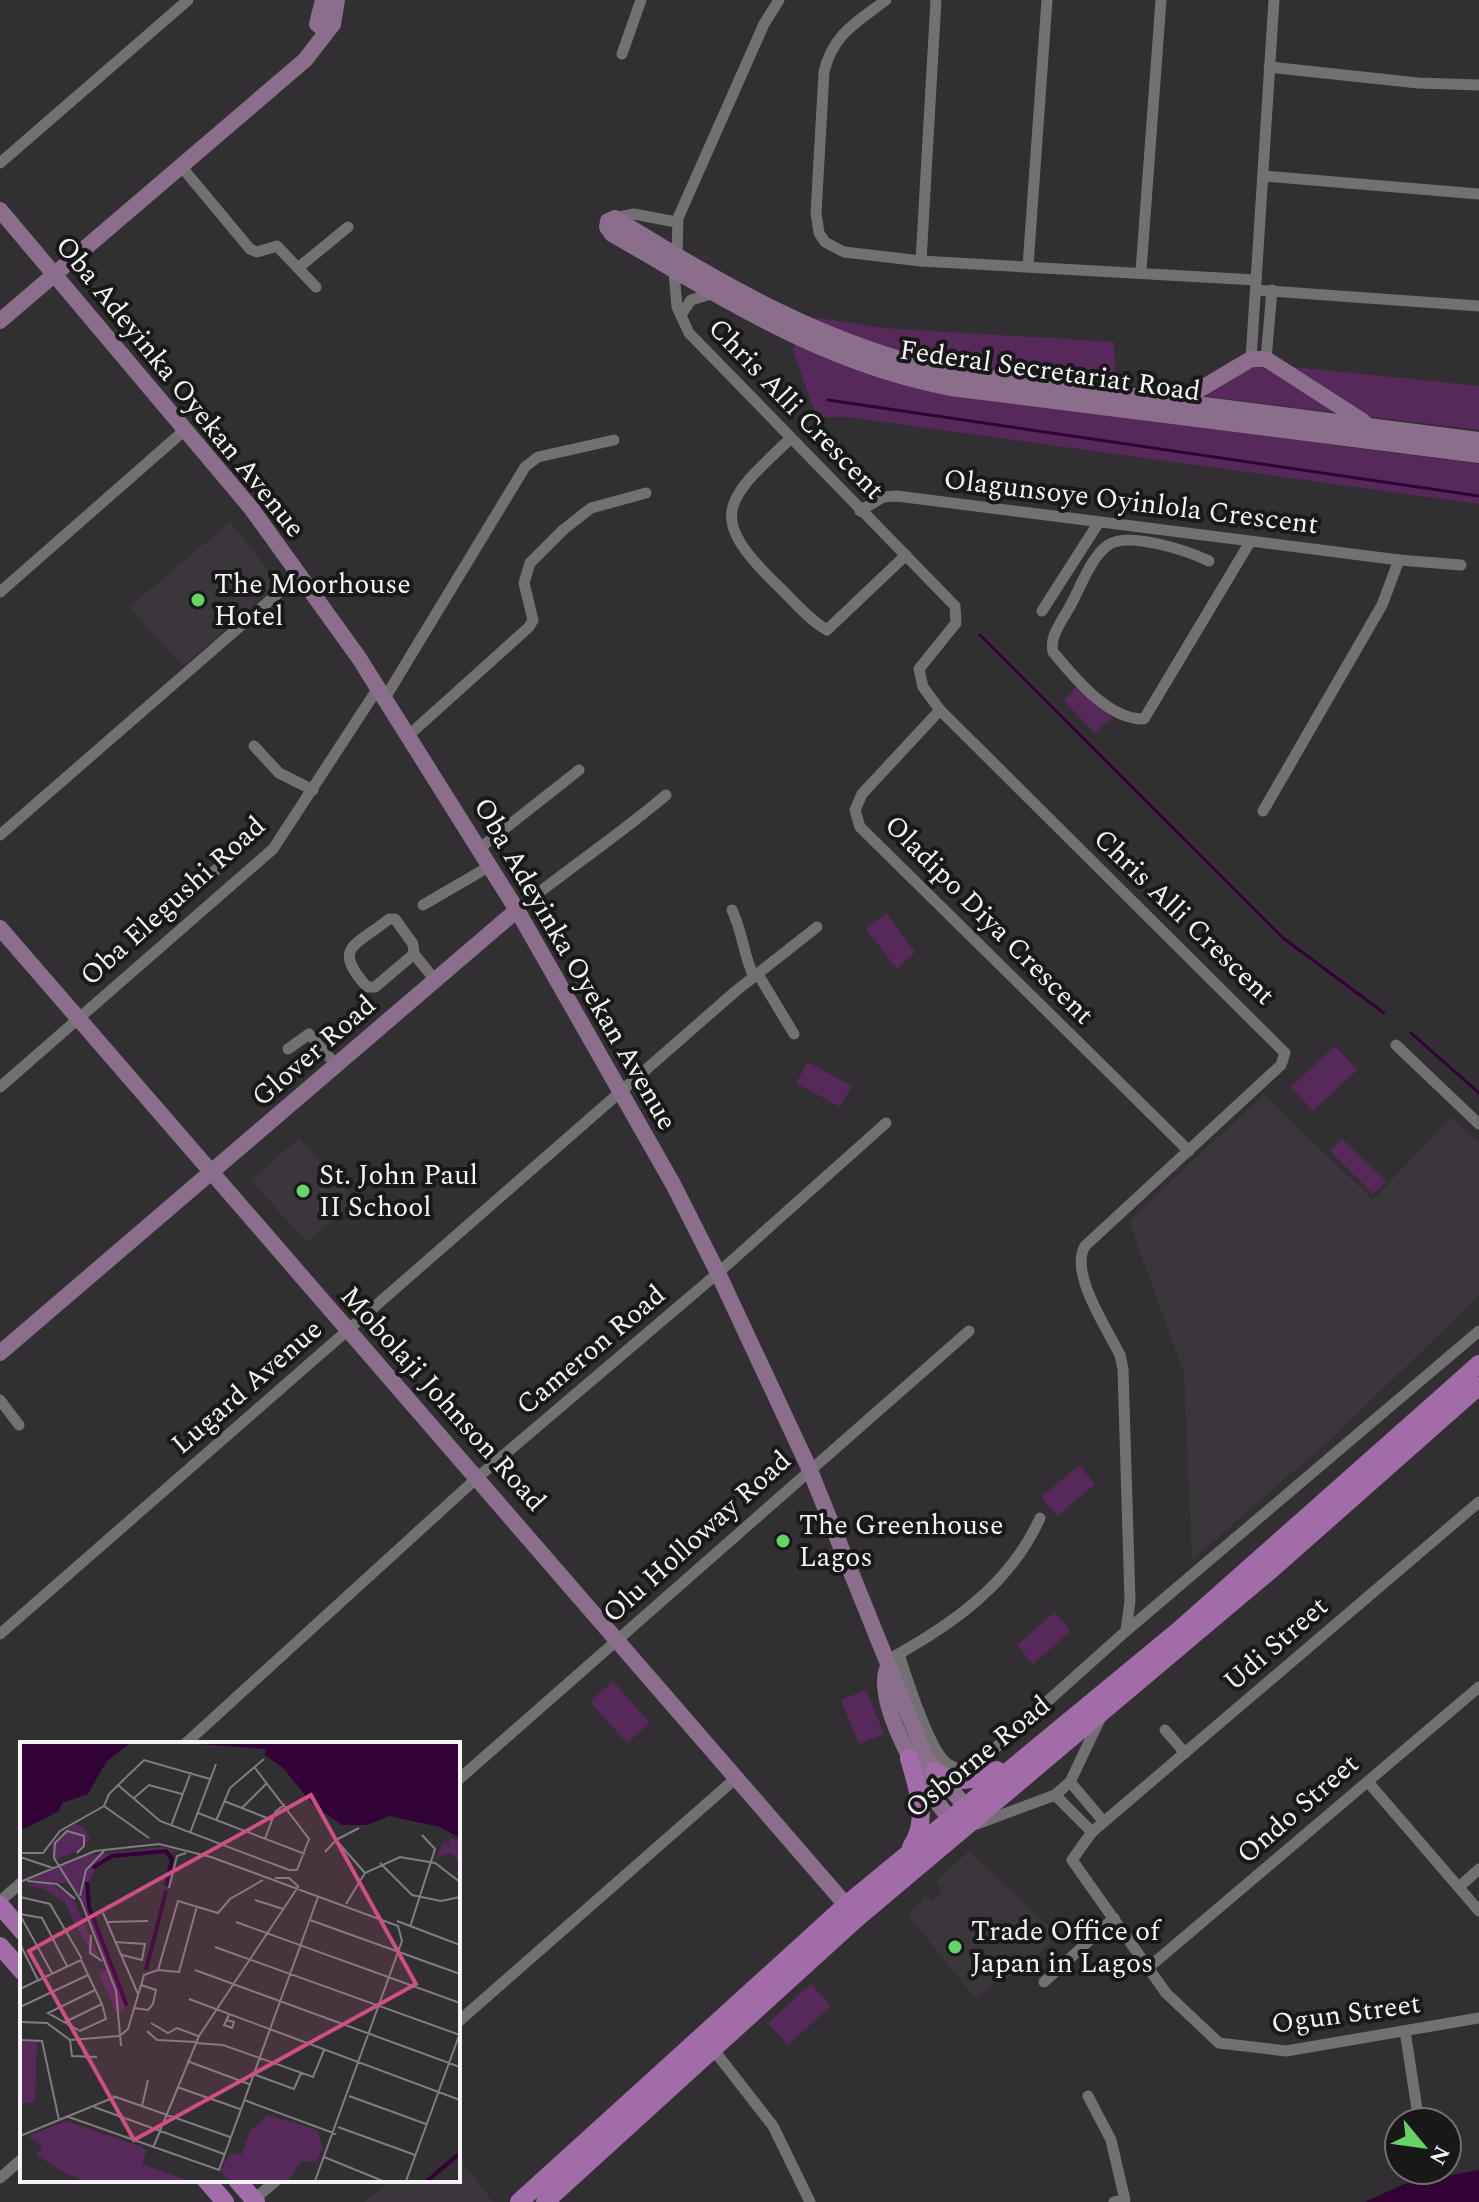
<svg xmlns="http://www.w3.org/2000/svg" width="1479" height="2202" font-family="Spectral,serif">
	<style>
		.built { fill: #3b353c }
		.green { fill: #57295b }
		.water { fill: #320237 }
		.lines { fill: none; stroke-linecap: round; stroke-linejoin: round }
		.stream { stroke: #320237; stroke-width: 3 }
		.street { stroke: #727072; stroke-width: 11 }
		.secondary { stroke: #8a6e8c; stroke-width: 16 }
		.primary { stroke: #a16ca7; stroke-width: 18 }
		.poi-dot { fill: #65d467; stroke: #191819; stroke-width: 3 }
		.labels { text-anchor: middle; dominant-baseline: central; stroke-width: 8; stroke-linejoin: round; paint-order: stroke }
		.street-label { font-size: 28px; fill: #f5f4f5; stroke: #191819 }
		.poi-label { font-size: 28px; fill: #f5f4f5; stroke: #191819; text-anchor: start }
		.inset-river { fill: none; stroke: #320237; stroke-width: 4 }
		.inset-road { fill: none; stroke: #7f7e7f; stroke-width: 2 }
		.view { fill: #cf4f82; fill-opacity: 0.15; stroke: #cf4f82; stroke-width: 4 }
		.inset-edge { fill: none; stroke: #f5f4f5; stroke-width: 4 }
	</style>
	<rect width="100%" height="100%" fill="#312f31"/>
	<!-- built -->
	<g class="built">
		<path d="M230,522L279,583L183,666L129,607Z"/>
		<path d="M1264,1094L1373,1200L1451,1117L1479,1143V1295L1340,1431L1192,1560L1184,1374L1129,1221Z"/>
		<path d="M299,1138L355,1200L307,1242L251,1181Z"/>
		<path d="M969,1851L1059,1937L1007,1980L1002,1976L976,1999L908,1915L925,1895L932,1902L943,1891L936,1882Z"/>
		<path d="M458,2157L493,2202H364L393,2180H458Z"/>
	</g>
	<!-- green -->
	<g class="green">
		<path d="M813,317L882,328L1114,342L1117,417L1479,464V504L848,417H816L793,350Z"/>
		<path d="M1245,362L1479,386V430L1196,395Z"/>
		<path d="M1078,685L1112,718L1095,733L1064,701Z"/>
		<path d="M886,913L915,952L897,969L866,929Z"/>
		<path d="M1335,1046L1357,1070L1313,1111L1291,1087Z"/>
		<path d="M808,1062L852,1086L840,1107L796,1083Z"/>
		<path d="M1342,1139L1386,1181L1373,1194L1330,1151Z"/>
		<path d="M1079,1465L1095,1484L1057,1516L1041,1497Z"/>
		<path d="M1055,1612L1071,1631L1033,1664L1017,1645Z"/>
		<path d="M613,1681L650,1723L627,1743L590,1702Z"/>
		<path d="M866,1690L884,1734L859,1744L841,1700Z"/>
		<path d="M811,1984L831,2006L788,2045L768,2023Z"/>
	</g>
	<!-- water -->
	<path class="water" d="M1479,2170V2202H1365L1404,2184Z"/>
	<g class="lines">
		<!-- stream -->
		<g class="stream">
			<path d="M828,400L1479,496"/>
			<path d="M980,635L1283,938L1384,1013"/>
			<path d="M1411,1033L1479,1093"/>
		</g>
		<!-- street -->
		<g class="street">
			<path d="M886,0C856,23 833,34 824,72L816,213L819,233L825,242L844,252L921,261L1256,280"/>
			<path d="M622,54L641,0"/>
			<path d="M1269,67L1418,83L1479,85"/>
			<path d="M0,163L188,0"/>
			<path d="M180,165L250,249L257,252L277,246L316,287"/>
			<path d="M1263,176L1479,194"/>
			<path d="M615,218L634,214L676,222"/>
			<path d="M677,255L678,218L764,24L779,0"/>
			<path d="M921,261L936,0"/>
			<path d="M1028,266L1047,0"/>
			<path d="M298,268L348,227"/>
			<path d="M1141,271L1161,0"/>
			<path d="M674,272L677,307L689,333L955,606L956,623L919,669L923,687L940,710L1285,1053L1281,1065L1085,1246C1069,1273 1107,1328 1120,1355L1123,1369L1130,1601L1126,1631"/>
			<path d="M1256,290L1479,306"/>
			<path d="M681,315L691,300L711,294"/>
			<path d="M1251,359L1274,0"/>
			<path d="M1266,359L1272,290"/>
			<path d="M789,440C725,500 706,516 776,584C792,599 808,619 827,630L906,555"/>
			<path d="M860,511L883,497L897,496L1399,560L1461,565"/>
			<path d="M1209,561C1188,551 1129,531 1108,545C1090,558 1080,589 1069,608C1062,621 1049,637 1053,652C1074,677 1108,720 1144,719L1250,542"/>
			<path d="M0,592L186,429"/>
			<path d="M1042,611L1099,522"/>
			<path d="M385,698L525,467L538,457L614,440"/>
			<path d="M940,710L862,794L855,810L860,827L1189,1151"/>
			<path d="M409,735L529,627L533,620L524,583L530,563L563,530L591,508L646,493"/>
			<path d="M254,746L279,773L313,790"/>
			<path d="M1263,811L1382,605L1399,560"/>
			<path d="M0,835L299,575"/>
			<path d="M480,848L579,770"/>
			<path d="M423,905L490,866"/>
			<path d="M174,906L233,855"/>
			<path d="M517,910C566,870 618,836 666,795"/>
			<path d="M732,910C743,933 743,954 754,977"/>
			<path d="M414,954L375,987H367C332,947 354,947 389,919H395L413,944L414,954L435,980"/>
			<path d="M759,976L794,1034"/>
			<path d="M1396,1045L1479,1124"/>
			<path d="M288,1049L309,1034L337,1066"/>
			<path d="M0,1087L273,849L378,688"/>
			<path d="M0,1400L19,1425"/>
			<path d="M1479,1502L1092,1832L1072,1860L1166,1993L1219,2043L1286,2051L1479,2018"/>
			<path d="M0,1634L737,990L817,927"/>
			<path d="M899,1654C906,1676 930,1752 948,1764C955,1769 964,1770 973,1768L1126,1631L1479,1331"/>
			<path d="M893,1657C953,1624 1011,1583 1040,1518"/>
			<path d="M1165,1730L1185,1753"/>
			<path d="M185,1744L478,1477L718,1273L886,1123"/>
			<path d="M458,1780L969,1331"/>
			<path d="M1070,1782L1104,1822"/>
			<path d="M1368,1782L1479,1911"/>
			<path d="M1055,1795L1092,1832"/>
			<path d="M977,1824L1055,1795L1070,1782L1101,1717"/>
			<path d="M1459,1887L1479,1869"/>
			<path d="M0,1901L22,1882"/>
			<path d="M1148,1968L1479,1687"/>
			<path d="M1044,1982L1114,1918"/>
			<path d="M458,2022L736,1778"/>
			<path d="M1405,2031L1419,2122"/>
			<path d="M713,2049L773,2126L810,2202"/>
			<path d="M1088,2096L1111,2140L1125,2200L1114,2202"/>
			<path d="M0,2178L22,2159"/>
			<path d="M251,2202L277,2180"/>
		</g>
		<!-- secondary -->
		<g class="secondary">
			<path d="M323,0L317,24L325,30L333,24L337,0"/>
			<path d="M0,210L251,508L359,658L517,910L673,1184L718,1273L809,1468L926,1758L972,1815"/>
			<path d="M0,321L305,60L333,24"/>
			<path d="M1180,401L1251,359H1266L1364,422"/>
			<path d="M1479,440L952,373C823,344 727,287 615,218L608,221L607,227L612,234C724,298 820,363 951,388L1479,455"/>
			<path d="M0,928L846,1905"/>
			<path d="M0,1353L517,910"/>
			<path d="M887,1669C874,1705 929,1800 957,1826"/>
		</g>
		<!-- primary -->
		<g class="primary">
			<path d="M909,1758C917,1788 930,1819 911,1847"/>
			<path d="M934,1771C956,1784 974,1782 997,1770"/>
			<path d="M0,1905L22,1931"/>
			<path d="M0,1946L22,1971"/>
			<path d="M206,2180L225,2202"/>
			<path d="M237,2180L256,2202"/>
			<path d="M519,2202L846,1905L1178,1631L1479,1364"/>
			<path d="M545,2202L856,1919L1272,1569L1479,1386"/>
		</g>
	</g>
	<!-- markers -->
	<g class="poi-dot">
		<circle cx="198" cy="600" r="8"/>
		<circle cx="303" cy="1191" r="8"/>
		<circle cx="783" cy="1541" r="8"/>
		<circle cx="955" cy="1947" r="8"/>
	</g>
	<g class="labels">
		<!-- street labels -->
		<g class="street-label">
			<text transform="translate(1050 371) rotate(8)">Federal Secretariat Road</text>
			<text transform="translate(180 387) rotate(51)">Oba Adeyinka Oyekan Avenue</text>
			<text transform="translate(796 409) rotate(46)">Chris Alli Crescent</text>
			<text transform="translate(1131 502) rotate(7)">Olagunsoye Oyinlola Crescent</text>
			<text transform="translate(173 901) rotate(-42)">Oba Elegushi Road</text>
			<text transform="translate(1184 917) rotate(44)">Chris Alli Crescent</text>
			<text transform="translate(989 920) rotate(45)">Oladipo Diya Crescent</text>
			<text transform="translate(575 964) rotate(60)">Oba Adeyinka Oyekan Avenue</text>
			<text transform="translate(314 1051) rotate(-41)">Glover Road</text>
			<text transform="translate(591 1350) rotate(-40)">Cameron Road</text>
			<text transform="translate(247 1387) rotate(-41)">Lugard Avenue</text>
			<text transform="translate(443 1399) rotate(48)">Mobolaji Johnson Road</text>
			<text transform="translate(697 1537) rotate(-42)">Olu Holloway Road</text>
			<text transform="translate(1276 1644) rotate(-41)">Udi Street</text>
			<text transform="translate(978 1757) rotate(-39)">Osborne Road</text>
			<text transform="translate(1298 1809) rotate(-41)">Ondo Street</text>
			<text transform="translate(1346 2014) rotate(-8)">Ogun Street</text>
		</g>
		<!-- poi labels -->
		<g class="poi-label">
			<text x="214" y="584">The Moorhouse<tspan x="214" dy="32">Hotel</tspan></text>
			<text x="319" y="1175">St. John Paul<tspan x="319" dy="32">II School</tspan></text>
			<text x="799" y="1525">The Greenhouse<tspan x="799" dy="32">Lagos</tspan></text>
			<text x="971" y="1931">Trade Office of<tspan x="971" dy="32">Japan in Lagos</tspan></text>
		</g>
	</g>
	<!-- overview -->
	<g transform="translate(20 1742)">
		<rect width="440" height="440" fill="#312f31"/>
		<path d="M54,82L64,85L70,97L60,109L34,118L31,103ZM429,95L440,100V121L431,111L416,116L424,99L429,104ZM143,105L160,110L97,114L75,128L68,142L72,168L110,264L97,272L79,232L88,226L52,142L9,138L68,113ZM27,140L52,154L80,217L72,213L44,160L24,147L4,143ZM0,300H17L15,360L0,362ZM248,373L297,388L303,406L296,419L281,420L268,439H210L200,429L210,411L221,413L230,389ZM46,379L119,404L127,408L122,422L170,439H63L49,433L16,413L22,404L8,394Z" fill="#57295b"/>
		<path d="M0,1H110L86,20L68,52L42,61L39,69L0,89ZM166,1H440V96L420,85L369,74L347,83H322L294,64L263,26L245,13L246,7Z" fill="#320237"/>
		<path class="inset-river" d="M73,126L92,114L146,109L152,117L146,144M67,140L69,165L107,264M126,228L146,149M407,439L440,411"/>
		<path class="inset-road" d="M235,26L289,97L277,128H269M98,43L140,79L269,128M113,57L129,43L162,52M204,59L252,78M84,64L89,52L124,18L190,37M84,64L129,96M222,66L247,41M178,71L285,112M196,79L210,46L244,17M151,84L171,30M170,91L196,22M245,97L255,70L265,62M316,98L339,86M305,110L316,98L345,131M0,111H23L40,89L84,64M57,111L64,104V94L47,89L35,101L34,116L61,159L96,249L101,304M0,115L33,126M360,121L392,153L421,159L440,155M255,136H269L279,145M7,139L37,142L55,157M0,140L75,109L139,102L191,115L378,184L382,199L295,439M149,146L157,114L166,111M60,154L66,128L84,109M0,155L30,162L62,217M235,158L263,167M326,162L345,131L380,115L415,121L440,140M83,171L118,252M0,172L22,176L47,224M0,173L32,231M290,178L440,232M377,179L440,203M87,180L128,179M216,180L440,261M390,185L415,107L402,93M71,193L70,211L82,219M95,200L125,202L122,218L102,213M0,202L18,238M195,205L440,293M61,218L82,262L86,277L60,289L28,271L75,248M138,228L159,230L177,164M175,228L440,325M0,247L61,218M169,257L440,358M0,265L68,233M114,266L128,268L133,262L136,248L121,243M207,278L214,280L212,286L204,283L209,273M0,280L27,281L50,298M45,280L82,262M131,281L148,291L157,286L178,294M127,289L137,298L176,300M101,293L108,287L124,233L138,228L158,159L198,171L210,157L243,138M0,298L22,299L39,378M50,298L99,294M50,298L52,314L77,315M175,301L203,303L293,335L304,308M167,319L229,342M233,332L274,347L281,331M157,345L220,367M93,354L210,395M329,354L406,382M224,358L316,392M122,364L128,338M74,365L204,412M46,374L199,428L298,155M318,385L395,413M0,394L95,355M133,406L179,294L278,145M304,415L363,439M386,439L440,291"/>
		<path class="view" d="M291,53L396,242L114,398L9,209Z"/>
		<rect width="440" height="440" class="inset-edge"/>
	</g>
	<!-- north arrow -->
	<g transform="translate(1423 2146) rotate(119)"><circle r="38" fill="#191819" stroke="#717071" stroke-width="2"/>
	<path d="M0-6L14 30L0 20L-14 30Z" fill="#65d467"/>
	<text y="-12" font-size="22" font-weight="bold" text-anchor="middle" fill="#f5f4f5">N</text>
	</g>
</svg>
